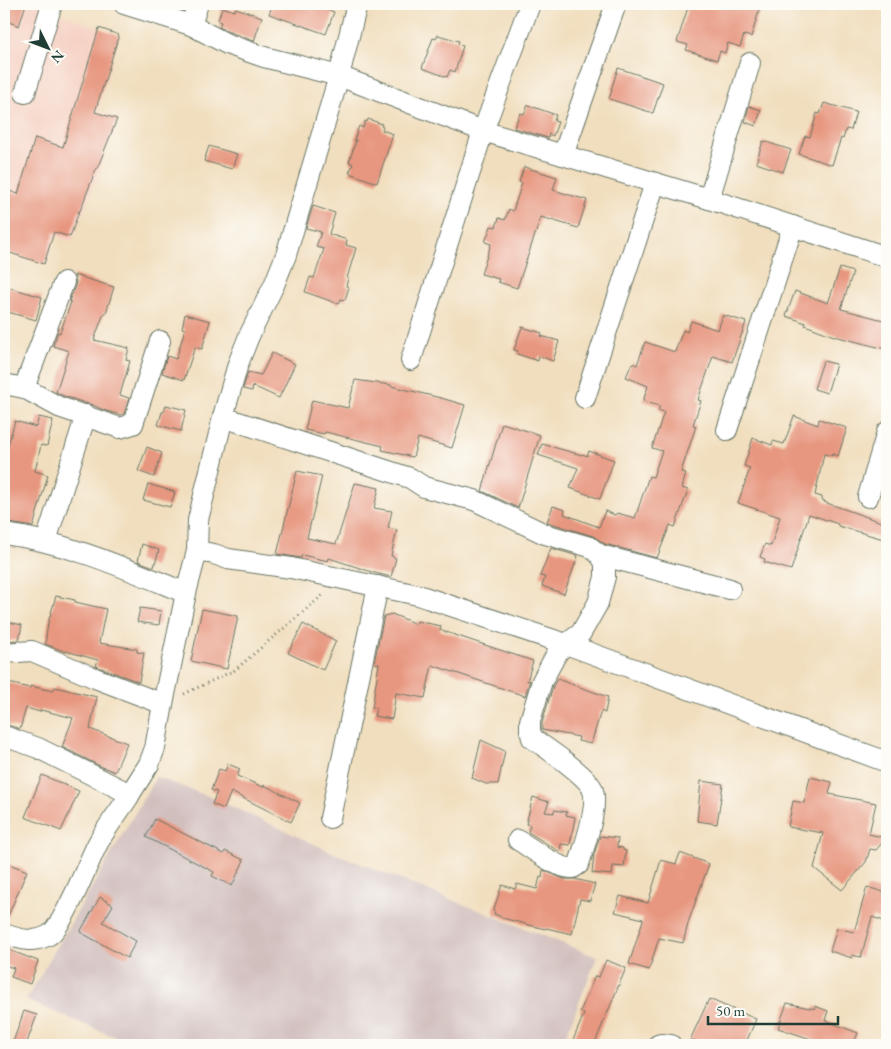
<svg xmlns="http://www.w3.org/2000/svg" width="891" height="1049" font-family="'EB Garamond',serif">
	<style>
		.built { fill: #f6d2c4 }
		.industrial { fill: #d1bfbe }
		.building { fill: #e7967f }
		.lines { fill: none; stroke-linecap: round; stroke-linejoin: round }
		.minor-casing { stroke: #687564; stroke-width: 22 }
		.path { stroke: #687564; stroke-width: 3; stroke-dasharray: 1 4; stroke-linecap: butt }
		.minor { stroke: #fff; stroke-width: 20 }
	</style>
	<rect width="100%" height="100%" fill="#fdfcf7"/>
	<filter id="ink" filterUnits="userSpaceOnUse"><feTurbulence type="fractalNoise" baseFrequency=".02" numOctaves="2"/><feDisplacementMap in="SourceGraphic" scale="10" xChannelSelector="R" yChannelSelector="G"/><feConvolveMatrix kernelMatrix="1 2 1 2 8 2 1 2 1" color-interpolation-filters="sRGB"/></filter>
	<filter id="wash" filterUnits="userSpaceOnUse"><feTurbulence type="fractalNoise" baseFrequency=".0096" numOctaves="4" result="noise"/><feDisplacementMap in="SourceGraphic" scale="20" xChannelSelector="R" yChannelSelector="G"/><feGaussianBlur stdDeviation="1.12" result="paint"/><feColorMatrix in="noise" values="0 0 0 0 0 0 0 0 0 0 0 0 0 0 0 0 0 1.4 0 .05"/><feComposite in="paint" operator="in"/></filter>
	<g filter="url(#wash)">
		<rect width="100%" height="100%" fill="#f1debe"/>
		<!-- built -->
		<path class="built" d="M4,4H34L119,35L97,112L119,118L72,242L55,236L47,263L4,246Z"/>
		<!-- industrial -->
		<path class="industrial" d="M156,777L213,798L336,854L597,957L562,1045H134L26,1000Z"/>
		<g id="blocks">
			<!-- building -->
			<g class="building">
				<path d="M4,4H26L19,26L4,20Z"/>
				<path d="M273,4H311L334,12L326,34L269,14Z"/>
				<path d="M689,4H746L760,8L751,37L744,35L740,47L728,43L725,53L720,51L717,60L686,50L688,45L677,42Z"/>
				<path d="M222,7L234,11L236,8L262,17L254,41L232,33L219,27L221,22L218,21Z"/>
				<path d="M99,28L119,35L95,112L117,119L97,169H96L80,211H79L70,237L54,232L44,264L4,251V189L18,194L35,138L63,147Z"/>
				<path d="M438,35L459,41L458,44L463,46L455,72L450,70L447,77L422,68L433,38L436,39Z"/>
				<path d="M618,68L663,83L653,113L609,99L612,90H611Z"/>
				<path d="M824,103L856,112L851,130L846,129L843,139L841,138L832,165L799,154L805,136L810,137L817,113L820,114Z"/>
				<path d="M528,105L556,115L554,121L558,122L553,136L549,134L548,138L514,128L520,113L524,114Z"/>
				<path d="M749,106L761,110L756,126L745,122Z"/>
				<path d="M368,119L382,124L381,126L383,127L382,130L393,134L377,183L349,173L353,164L349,162L356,140H354L359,126L363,128L365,121L367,122Z"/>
				<path d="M763,141L791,150L783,172L756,163Z"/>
				<path d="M209,146L237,154L232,169L204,161Z"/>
				<path d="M524,167L557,177L553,190L587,200L578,228L541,217L517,288L498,282L499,279L481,274L491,244L485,242L491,226L496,227L499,218L505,220L509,209L513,211L522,183L519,182Z"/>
				<path d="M313,206L335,213L329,234L347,240L346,245L356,248L347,278H348L346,286L349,287L345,300L341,299L339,304L305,292L310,277L314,278L324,249L316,247L321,232L306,228Z"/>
				<path d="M840,268L853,272L841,309L887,321V342L885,349L834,336L805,325L806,323L786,316L795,291L828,303Z"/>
				<path d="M74,275L114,287L106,313H104L94,340L129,348L126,360L130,361L120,395L129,398L124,414L121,415L106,411L90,404L85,403L64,396L56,392L69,351L53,346L58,332L60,333L71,302L69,301L75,286L76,281Z"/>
				<path d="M4,286L42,297L36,320L4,311Z"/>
				<path d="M185,314L210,321L202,349L195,347L184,380L162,373L167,356L176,359L185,329L182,328Z"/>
				<path d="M723,315L746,322L732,362L713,356L698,400L701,401L693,425L696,426L681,472L686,473L682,488L688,490L675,527L670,525L657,558L605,544L593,536L547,522L553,506L565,510L564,514L599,527L605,511L615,515L617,513L635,518L649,476L653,477L662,451L652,448L664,412L658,410L660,406L643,401L648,386L626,377L632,363L637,365L645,342L675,352L683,330L687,332L691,321L718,330Z"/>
				<path d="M522,327L542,333L541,336L559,341L553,361L539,356L538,361L517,354L518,351L514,350Z"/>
				<path d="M272,353L295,364L279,398L253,386L252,391L243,389L248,372L261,375Z"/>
				<path d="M823,361L836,364L827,393L814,389Z"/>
				<path d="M355,380L391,385V386L441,398L465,405L452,448L418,438L413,457L382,450L383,446L325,432L324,434L305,430L312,400L348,408Z"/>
				<path d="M166,405L186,410L181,431L158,425L162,412H164Z"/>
				<path d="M794,416L818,425L819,419L847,428L838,456L832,454V456L824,454L815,495L822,497V500L825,501L824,502L887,524V540L838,526V524L809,514L791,570L764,562L765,559L760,557L765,544L771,546L780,517L738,503L750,468L744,466L753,438L772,445L773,441L784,444Z"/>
				<path d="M39,417L53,420L47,446L41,445L35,471L48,475L33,527L4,522V469L7,453L6,452L15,421L36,427Z"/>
				<path d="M502,423L540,435L518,508L482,491Z"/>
				<path d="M542,444L582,455L583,454L587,456L589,451L614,460L600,499L570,488L578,468L538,455Z"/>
				<path d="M147,447L162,453L154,477L138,471Z"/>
				<path d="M297,471L322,476L307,538L336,544L355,483L379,488L374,508L392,511L388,528L397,530L391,556L396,558L391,577L375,573L329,558L328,561L302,555L301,558L277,554Z"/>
				<path d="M148,484L175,492L170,507L143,500Z"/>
				<path d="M142,544L159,550L154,567L138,561Z"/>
				<path d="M551,548L578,556L564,594L542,586L545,577L540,576Z"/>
				<path d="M56,596L75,600V602L106,609L99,643L137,649V652L144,653L139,682L96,666L98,660L66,651V652L45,644L48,623Z"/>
				<path d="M140,608L161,611L159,625L137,622Z"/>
				<path d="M202,609L238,616L227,669L191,661Z"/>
				<path d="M392,614L416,624L417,621L441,626L440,630L533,661L527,681L530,680L525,696L432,665L425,698L396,693L392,719L374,716L376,708H372L379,664L374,663L384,616Z"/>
				<path d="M9,622L22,625L19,640L5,641Z"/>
				<path d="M303,624L336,641L323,670L288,653Z"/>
				<path d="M557,679L608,697L605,713L601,711L591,744L578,741L579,737L542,730V723L553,686Z"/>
				<path d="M4,682L30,688V686L53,691L55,687L97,697L90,729L127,743L115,772L100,766L62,747L73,718L41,710L40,712L26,708L20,729L4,724Z"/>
				<path d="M481,740L505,751L498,784H486L472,778Z"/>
				<path d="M228,764L240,769L237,776L263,787L264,785L300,803L291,822L231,792L224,809L212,804L217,792L211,790L219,769L225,771Z"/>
				<path d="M42,775L79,791L61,831L25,817Z"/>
				<path d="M810,777L832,782L829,794L876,803L869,834L886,838L876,850L870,849L866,862L842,890L814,868L823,833L788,827L793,801L804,803Z"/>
				<path d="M701,781L723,784L717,824L697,821Z"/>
				<path d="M533,797L549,802L545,812L554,813V810L567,812L566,815L575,817L570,845L561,844L560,852L528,832L530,825L526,824Z"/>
				<path d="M155,819L224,854L225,851L244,860L232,886L212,876L214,872L146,837Z"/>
				<path d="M600,836L618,838L617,847L623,848V850L626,851L624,867L613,866L612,875L592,873L594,854Z"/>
				<path d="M680,853L709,864L689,920L683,943L659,938L649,970L629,964L643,920V919L615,912L620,896L648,903L661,860L676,864Z"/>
				<path d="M4,862L27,871L5,923L4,922Z"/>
				<path d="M543,870L564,879H575L595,884L590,901L580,899L572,934L546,928L545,929L506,919L494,914L495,912L493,911L502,885L515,889L517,884L537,889L540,877L542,878Z"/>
				<path d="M867,887L887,893V922L872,917L861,957L852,955V958L830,951L837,928L854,932Z"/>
				<path d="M100,897L113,905L103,922L136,941L127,958L80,932Z"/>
				<path d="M4,948L38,961L30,984L11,977L14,968L4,965Z"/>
				<path d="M606,960L626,968L594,1045H571L584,1014L580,1012L595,976L599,977Z"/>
				<path d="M709,999L756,1019L745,1045H694L696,1041L690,1040Z"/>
				<path d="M787,1003L814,1009L815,1006L828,1011L825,1020L858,1033L853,1045H829L778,1028Z"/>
				<path d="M24,1011L37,1015L26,1045H12Z"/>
			</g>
		</g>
	</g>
	<g filter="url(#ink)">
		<use href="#blocks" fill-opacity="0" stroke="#687564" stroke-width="1"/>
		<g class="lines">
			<defs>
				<g id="minor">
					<path d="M124,4L191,25L227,44L264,57L339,76L483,131L709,199L887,257"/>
					<path d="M191,25L198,4"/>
					<path d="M25,93L52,4"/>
					<path d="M563,155L616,4"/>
					<path d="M709,199L750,63"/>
					<path d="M411,360L483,131L530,4"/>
					<path d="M4,384L24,388L59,407L120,428L133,424L160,341"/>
					<path d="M24,388L64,282"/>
					<path d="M585,398L655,183"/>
					<path d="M223,417L410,478L424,487L474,500L545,534L590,547L600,555L605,563V577L598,603L581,633L566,644L557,653L542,681L530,721V730L532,738C546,748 585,774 592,788C600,805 584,846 579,864L573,868C559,870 531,848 518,840"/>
					<path d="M727,430L793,226"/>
					<path d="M868,497L887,432"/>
					<path d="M4,534C67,542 127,569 186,593"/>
					<path d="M46,541L86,415"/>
					<path d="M197,551L214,554L228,559L291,568L418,595L566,644L887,762"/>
					<path d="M600,555L730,589"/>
					<path d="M4,653L32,651L95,678L163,704L155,748L149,764L130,794L128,798C118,813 106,828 98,843C88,862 64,926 49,935C33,944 19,939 4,934"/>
					<path d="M163,704L186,593L197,551L198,520L224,413L238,364L249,336L274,285L286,255L339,76L357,4"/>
					<path d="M4,736L38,748L130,794"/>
					<path d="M330,818L378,586"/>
					<path d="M658,1045L661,1044L671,1045"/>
				</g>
			</defs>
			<!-- minor casing -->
			<use href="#minor" class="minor-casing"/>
			<!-- path -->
			<path class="path" d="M184,694L235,670L324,594"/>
			<!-- minor -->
			<use href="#minor" class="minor"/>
		</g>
	</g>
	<!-- margin -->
	<rect width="891" height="1049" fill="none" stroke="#fdfcf7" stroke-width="20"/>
	<!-- north arrow -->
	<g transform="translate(48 48) rotate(132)" stroke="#fdfcf7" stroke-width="4" paint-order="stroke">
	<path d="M0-4L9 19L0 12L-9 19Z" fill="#1f3d34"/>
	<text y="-8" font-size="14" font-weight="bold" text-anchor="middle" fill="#1f3d34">N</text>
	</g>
	<!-- scale -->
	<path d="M708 1016v8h130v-8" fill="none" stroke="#1f3d34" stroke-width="2.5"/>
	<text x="716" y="1016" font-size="15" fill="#1f3d34" stroke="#fdfcf7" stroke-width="4" paint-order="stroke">50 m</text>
</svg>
